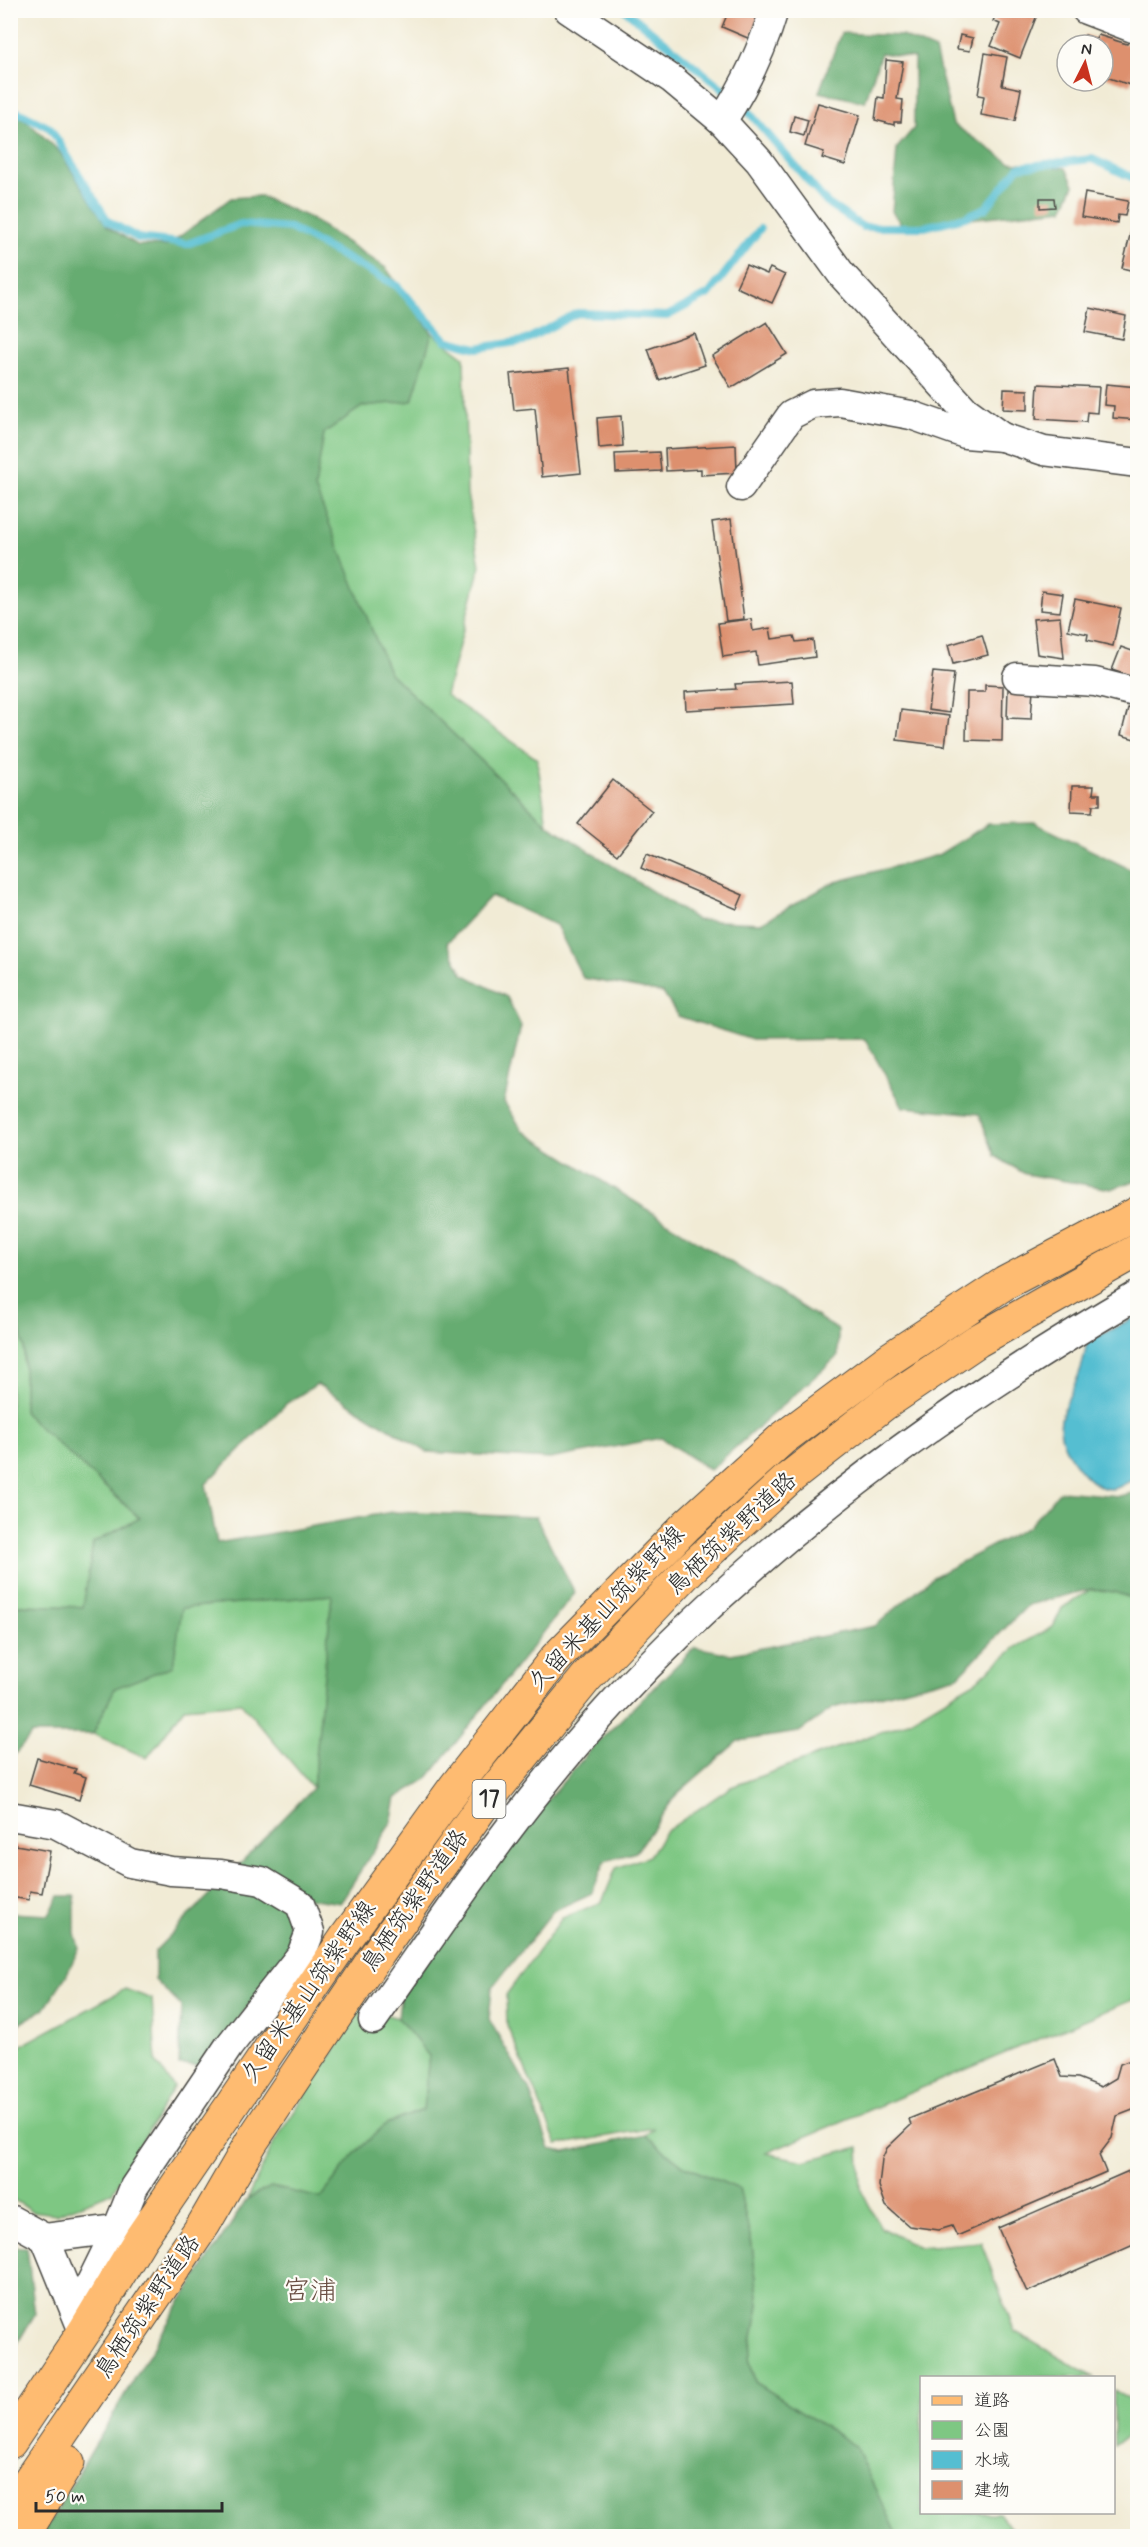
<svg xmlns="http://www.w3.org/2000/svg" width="1148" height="2547" font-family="Mynerve,'Klee One',sans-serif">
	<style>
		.green { fill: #7ec783; stroke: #547957; stroke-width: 1.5 }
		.forest { fill: #66ac71; stroke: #486c4e; stroke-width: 1.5 }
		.water { fill: #55bed1; stroke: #40747e; stroke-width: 1.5 }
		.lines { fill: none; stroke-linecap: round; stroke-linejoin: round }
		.stream { stroke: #55bed1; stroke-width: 8 }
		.building { fill: #dd906e }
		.minor-casing { stroke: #494844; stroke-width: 31 }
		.primary-casing { stroke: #494844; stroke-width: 35 }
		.minor { stroke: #fff; stroke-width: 28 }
		.primary { stroke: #febb71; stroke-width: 33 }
		.labels { text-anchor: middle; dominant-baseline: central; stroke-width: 4.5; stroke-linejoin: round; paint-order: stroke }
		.shield { fill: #fdfcf7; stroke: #6a6a68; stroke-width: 1.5 }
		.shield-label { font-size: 22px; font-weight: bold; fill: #2b2b2b }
		.street-label { font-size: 24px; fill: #2b2b2b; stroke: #fdfcf7 }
		.quarter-label { font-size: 27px; fill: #694e42; stroke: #fdfcf7 }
	</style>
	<rect width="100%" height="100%" fill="#fdfcf7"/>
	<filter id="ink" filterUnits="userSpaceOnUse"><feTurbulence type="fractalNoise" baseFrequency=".0167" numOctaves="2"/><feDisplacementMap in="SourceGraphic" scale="12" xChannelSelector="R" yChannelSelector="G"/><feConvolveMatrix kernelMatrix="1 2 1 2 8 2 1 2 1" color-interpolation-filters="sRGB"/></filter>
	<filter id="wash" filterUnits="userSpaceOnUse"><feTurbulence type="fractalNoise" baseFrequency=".008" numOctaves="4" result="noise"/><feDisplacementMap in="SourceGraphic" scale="24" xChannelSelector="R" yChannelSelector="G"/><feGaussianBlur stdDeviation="1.35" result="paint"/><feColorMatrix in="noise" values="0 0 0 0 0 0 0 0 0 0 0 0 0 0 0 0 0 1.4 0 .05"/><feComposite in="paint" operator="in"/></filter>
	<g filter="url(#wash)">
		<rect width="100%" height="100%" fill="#f1ebd5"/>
		<!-- green -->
		<g class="green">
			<path d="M432,333L464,357L467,494L480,566L446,695L537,759L547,824L389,672L314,488L324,433L363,406L412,401Z"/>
			<path d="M10,1295L24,1347V1413L140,1519L93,1543L84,1607L19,1605L11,1610Z"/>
			<path d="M1091,1589L1114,1592L1137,1600V1998L766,2153L804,2161L859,2147L861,2189L881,2228L919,2247L981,2242L1014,2331L1093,2377L922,2378V2512L999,2513L1017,2536H897L855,2446L755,2382L749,2358L759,2305L752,2245L739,2189L684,2166L645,2135L654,2128L557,2145L507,2025L506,1995L562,1918L602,1902L616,1868L649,1856L665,1832L731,1787L905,1723L976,1681L1016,1647L1053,1627L1062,1608Z"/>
			<path d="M332,1595L313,1788L241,1703L184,1708L147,1758L93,1734L115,1688L173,1666L181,1608Z"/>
			<path d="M125,1989L152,1999L156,2062L174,2087L112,2193L56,2214L32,2211L11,2198L10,2064L17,2048Z"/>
			<path d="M362,2008L398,2018L429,2056L423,2110L386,2124L356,2152L321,2198L271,2187L247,2199L275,2141Z"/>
			<path d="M1114,2390L1137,2404L1138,2428L1114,2445Z"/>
		</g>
		<!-- forest -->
		<g class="forest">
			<path d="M841,33L902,36L935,50L953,124L1009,162L1066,168L1074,185L1063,209L903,226L892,212L897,148L914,128V58L881,53L865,102L819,92Z"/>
			<path d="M11,113L28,122L59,151L107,226L137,245L167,246L231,198L260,196L308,217L386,268L432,333L412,401L363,406L324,433L315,488L389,672L547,824L697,920L761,923L832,883L938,855L988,824L1035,823L1138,873L1137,1180L1111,1189L1025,1174L995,1156L979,1114L903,1107L865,1039L752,1040L678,1016L663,993L583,978L556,925L491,896L447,943L463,974L507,997L521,1026L504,1102L523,1131L838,1330V1356L710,1470L661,1438L550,1459L427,1452L317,1384L287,1403L206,1484L217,1543L392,1512L536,1517L575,1593L427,1779L396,1798L391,1823L340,1903L286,1895L290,1948L205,2066L179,2065L181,2006L155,1980V1951L313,1788L332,1595L182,1608L173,1666L115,1688L93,1734H32L11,1759V1610L19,1605L83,1607L93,1543L140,1518L24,1413V1347L11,1295Z"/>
			<path d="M1060,1491L1119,1496L1137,1492V1600L1114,1592L1091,1589L1028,1605L958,1676L833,1708L799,1732L738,1741L676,1795L636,1852L605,1861L592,1893L553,1911L492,1988L489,2019L529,2089L550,2149L565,2152L645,2135L684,2166L739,2189L752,2245L759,2305L749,2358L755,2382L855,2446L897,2536H41L175,2311L247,2199L271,2187L321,2198L356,2152L386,2124L423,2110L429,2056L398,2018L401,1991L496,1860L593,1747L695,1647L731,1654L875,1626L933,1577L1028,1527Z"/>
			<path d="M59,1896H75V1933L79,1948L66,1976L44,2009L11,2029V1913L49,1915Z"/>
			<path d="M11,2247L27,2248L35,2314L11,2354Z"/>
		</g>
		<!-- water -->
		<path class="water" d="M1137,1316V1479C1128,1480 1120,1489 1112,1489C1099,1490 1088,1479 1081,1471C1047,1430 1061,1416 1079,1374C1083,1364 1085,1353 1087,1342Z"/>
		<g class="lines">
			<!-- stream -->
			<g class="stream">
				<path d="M625,10L732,96"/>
				<path d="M741,103L827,203L863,227H924L965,217L986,208L1019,167L1092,159L1138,180"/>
				<path d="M10,108L50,128L108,221L138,238L187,244L241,224L290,228L397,286L446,340L477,348L524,341L577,313L667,316L709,294L760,229"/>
			</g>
		</g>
		<g id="blocks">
			<!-- building -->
			<g class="building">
				<path d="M729,10H754L761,14L750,39L722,27Z"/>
				<path d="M998,10H1026L1037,15L1020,58L991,46L1000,24L993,21Z"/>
				<path d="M960,35L973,38L970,51L957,49Z"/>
				<path d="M1085,35L1096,39L1098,35L1127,44L1129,40L1138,43V76L1134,75L1130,85L1103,76V45H1075L1076,41L1082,43Z"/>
				<path d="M985,53L1007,57L1002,85L1021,89L1015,121L981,115L984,96L978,95Z"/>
				<path d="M886,60L903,62L897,99L903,100L901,122H894V125L875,120L878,97L884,98Z"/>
				<path d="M818,103L860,115L845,165L822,158L824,152L805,146Z"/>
				<path d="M794,116L808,120L804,136L790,132Z"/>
				<path d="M1085,193L1128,201L1125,216L1118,215L1117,223L1081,217Z"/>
				<path d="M1040,198H1054L1055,207L1040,208Z"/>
				<path d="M1132,227H1138V272L1122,268Z"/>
				<path d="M746,265L767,274L770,268L785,275L772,303L736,287Z"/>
				<path d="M1090,308L1126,316L1122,339L1085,332Z"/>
				<path d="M767,322L787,354L731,388L712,356Z"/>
				<path d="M694,333L705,365L659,380L648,349Z"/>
				<path d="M569,368L581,473L542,477L535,408L514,410L510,374Z"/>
				<path d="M1038,384L1099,387L1097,413L1087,412L1086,422L1036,419Z"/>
				<path d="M1106,384L1138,387V420L1113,418L1114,406L1104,405Z"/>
				<path d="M1004,389L1028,390V410L1003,409Z"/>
				<path d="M621,416L623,446L599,448L597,418Z"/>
				<path d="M736,445L737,473L701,475V469L666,471L665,449Z"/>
				<path d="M659,452L661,471L616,473L615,454Z"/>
				<path d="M731,519L744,619L726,621L712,522Z"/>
				<path d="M1042,591L1063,594L1060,612L1040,610Z"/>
				<path d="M1075,599L1121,608L1113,646L1087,640L1088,634L1068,630Z"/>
				<path d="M1060,617L1064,658L1037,654L1033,619Z"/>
				<path d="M751,619L753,631L770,628L772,639L794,636L796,642L813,640L815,657L758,665L756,652L723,657L718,623Z"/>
				<path d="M982,635L988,655L953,664L948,645Z"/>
				<path d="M1121,647L1138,653V679L1112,670Z"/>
				<path d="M933,672L954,674L949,713L928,710Z"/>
				<path d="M792,681L794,704L686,710L685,692L736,689L735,684Z"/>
				<path d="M985,685L1003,686L1002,741L966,740L967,692H985Z"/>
				<path d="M1008,689H1033L1031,719L1007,718Z"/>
				<path d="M1128,708L1138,710V740L1121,735Z"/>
				<path d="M901,710L949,716L945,746L897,740Z"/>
				<path d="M613,780L652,811L617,855L578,824Z"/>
				<path d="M1072,786H1094L1093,794H1100V805H1093L1092,812L1071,811Z"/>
				<path d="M647,854L743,895L737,909L641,868Z"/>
				<path d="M37,1758L76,1769L74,1773L86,1777L79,1800L29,1785Z"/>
				<path d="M10,1844L50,1851L42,1893L30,1891L29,1900L10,1897Z"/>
				<path d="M1138,2057V2108L1117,2116L1112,2138L1099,2155L1106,2172L957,2236L952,2226L939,2230L909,2226L886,2206L879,2186L882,2159L887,2148L911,2125L909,2119L1055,2059L1062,2077L1078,2078L1101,2087L1116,2078L1120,2064Z"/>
				<path d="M1138,2167V2243L1027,2292L998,2228Z"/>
			</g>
		</g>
	</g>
	<g filter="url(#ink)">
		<use href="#blocks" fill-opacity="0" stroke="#494844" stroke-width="1.5"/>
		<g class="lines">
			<defs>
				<g id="minor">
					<path d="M569,10L673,80L722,121L759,161L842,275L965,410L1002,437L1044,451L1138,463"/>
					<path d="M1086,10L1138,30"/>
					<path d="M722,121C745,86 762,51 774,10"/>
					<path d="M741,487L791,415L813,404L840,402L911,415L965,434L1002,437"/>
					<path d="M1017,677L1095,682L1138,693"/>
					<path d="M10,1816L56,1824L130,1863L171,1871L221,1874L262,1881L300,1904L310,1932L301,1955L229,2046L134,2187L117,2229L76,2313"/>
					<path d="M373,2020C449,1912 522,1801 612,1704C763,1540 945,1407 1138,1295"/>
					<path d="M10,2219L45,2238"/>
					<path d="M80,2324L45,2238L117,2229L130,2234"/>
				</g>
				<g id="primary">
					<path d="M10,2442L84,2332L141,2238L345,1939L455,1787L556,1658L687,1525L782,1439L891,1358L1005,1283L1138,1213"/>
					<path d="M10,2509L204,2224L252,2141L377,1954L483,1805L586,1678L690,1569L788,1479L884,1404L977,1341L1138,1250"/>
					<path d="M23,2536L68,2462"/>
				</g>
			</defs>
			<!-- minor casing -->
			<use href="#minor" class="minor-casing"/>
			<!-- primary casing -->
			<use href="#primary" class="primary-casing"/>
			<!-- minor -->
			<use href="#minor" class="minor"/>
			<!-- primary -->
			<use href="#primary" class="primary"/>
		</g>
	</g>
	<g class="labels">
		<!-- shield labels -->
		<rect class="shield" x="472.5" y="1780" width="33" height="38" rx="4.5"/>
		<g class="shield-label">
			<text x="489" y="1799">17</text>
		</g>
		<!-- street labels -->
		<g class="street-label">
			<text transform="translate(732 1534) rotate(-43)">鳥栖筑紫野道路</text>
			<text transform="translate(607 1609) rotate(-47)">久留米基山筑紫野線</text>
			<text transform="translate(415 1901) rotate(-55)">鳥栖筑紫野道路</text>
			<text transform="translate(309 1992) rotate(-55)">久留米基山筑紫野線</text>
			<text transform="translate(148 2307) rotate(-56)">鳥栖筑紫野道路</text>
		</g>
		<!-- quarter labels -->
		<g class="quarter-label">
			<text x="310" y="2291">宮浦</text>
		</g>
	</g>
	<!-- margin -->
	<rect width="1148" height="2547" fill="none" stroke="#fdfcf7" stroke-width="36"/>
	<!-- legend -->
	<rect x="920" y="2376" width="195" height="138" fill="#fdfcf7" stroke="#a9a8a5" stroke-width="1.5"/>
	<rect x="932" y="2396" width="30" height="9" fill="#febb71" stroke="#a9a8a5" stroke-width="1.5"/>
	<text x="974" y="2406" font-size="18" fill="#2b2b2b">道路</text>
	<rect x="932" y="2421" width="30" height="18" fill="#7ec783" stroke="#a9a8a5" stroke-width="1.5"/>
	<text x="974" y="2436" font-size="18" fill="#2b2b2b">公園</text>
	<rect x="932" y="2451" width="30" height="18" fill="#55bed1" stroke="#a9a8a5" stroke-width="1.5"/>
	<text x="974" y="2466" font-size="18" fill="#2b2b2b">水域</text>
	<rect x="932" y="2481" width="30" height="18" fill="#dd906e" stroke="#a9a8a5" stroke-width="1.5"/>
	<text x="974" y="2496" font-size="18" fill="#2b2b2b">建物</text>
	<!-- north arrow -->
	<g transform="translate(1085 63) rotate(6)"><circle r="28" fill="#fdfcf7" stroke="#a9a8a5" stroke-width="1.5"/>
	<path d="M0-4.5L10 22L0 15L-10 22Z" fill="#c8321e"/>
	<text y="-9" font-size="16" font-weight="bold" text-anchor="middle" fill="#2b2b2b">N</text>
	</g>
	<!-- scale -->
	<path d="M36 2502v9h186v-9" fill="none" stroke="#2b2b2b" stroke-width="3"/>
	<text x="45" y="2502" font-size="18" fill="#2b2b2b" stroke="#fdfcf7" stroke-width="4.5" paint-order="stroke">50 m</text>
</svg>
